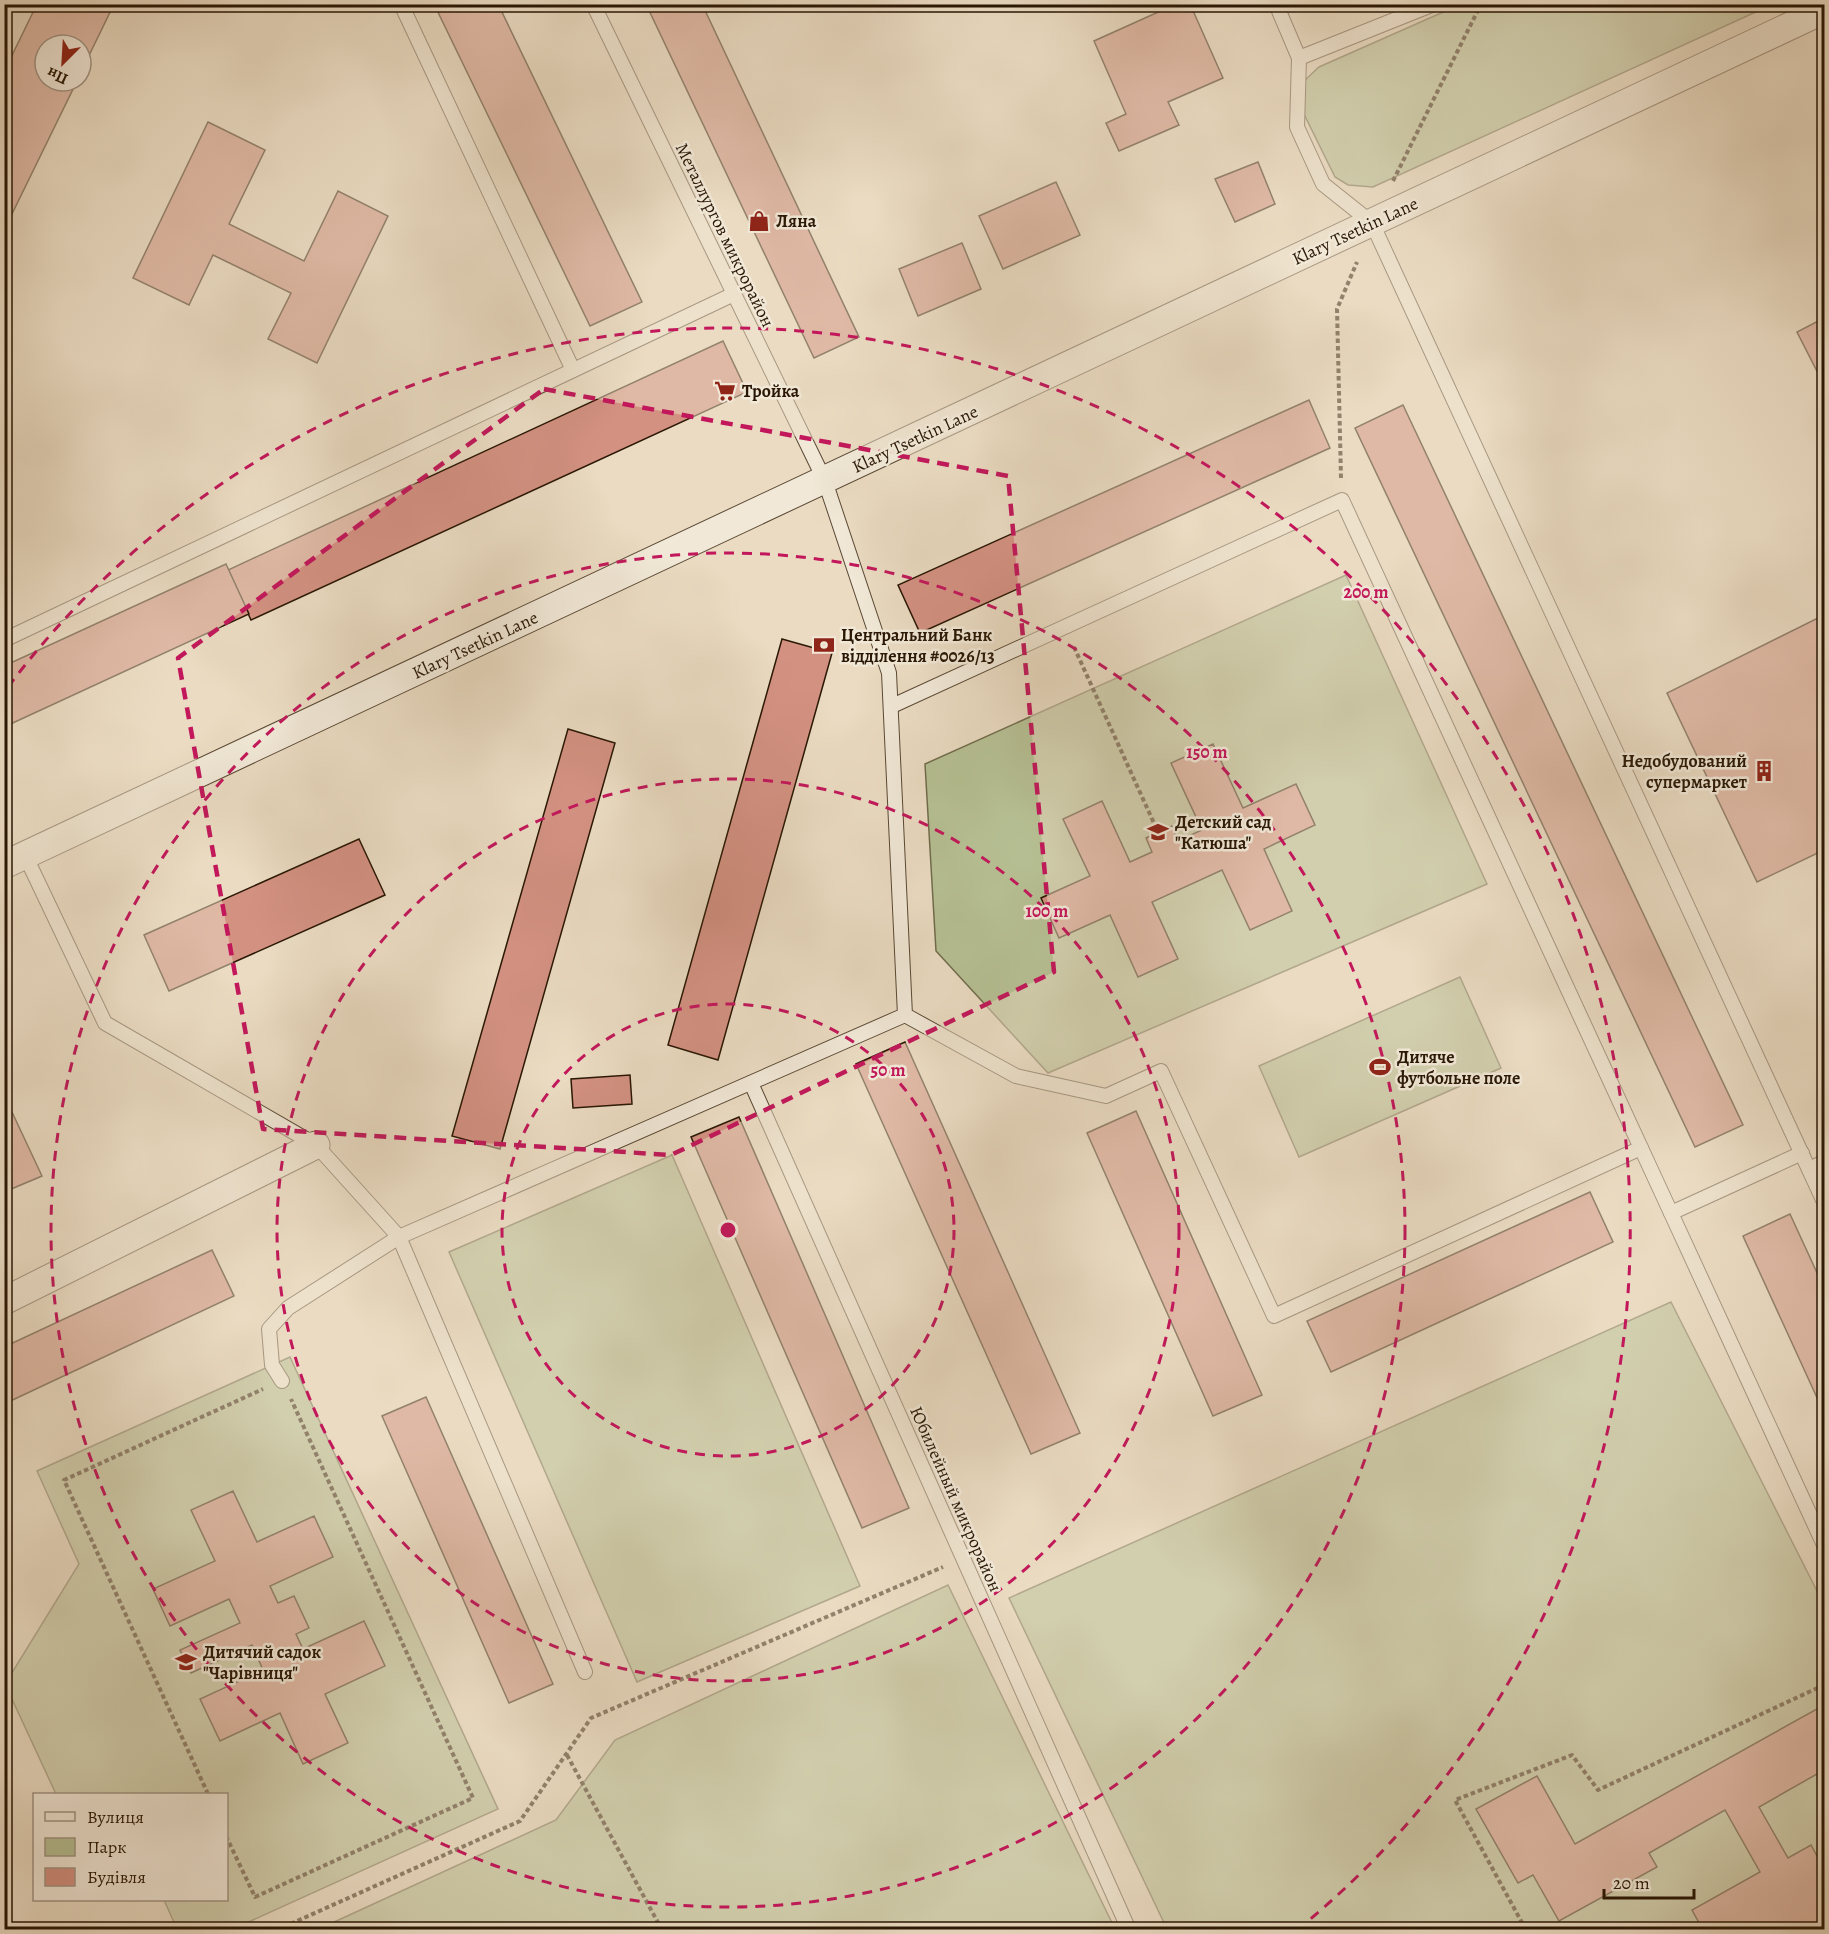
<svg xmlns="http://www.w3.org/2000/svg" width="1829" height="1934" font-family="Alegreya,serif">
	<style>
		.green { fill: #b6c094; stroke: #706c4c; stroke-width: 1.5 }
		.building { fill: #d39182; stroke: #291704; stroke-width: 1.5 }
		.lines { fill: none; stroke-linecap: round; stroke-linejoin: round }
		.service-casing { stroke: #594834; stroke-width: 16 }
		.minor-casing { stroke: #594834; stroke-width: 29 }
		.path { stroke: #291704; stroke-width: 4; stroke-dasharray: 4.5 3; stroke-linecap: butt }
		.service { stroke: #f1e8d7; stroke-width: 14 }
		.minor { stroke: #f1e8d7; stroke-width: 27 }
		.marked { fill: none; stroke: #c2185b; stroke-width: 4.5; stroke-dasharray: 12 8; stroke-linejoin: round }
		.ring { fill: none; stroke: #c2185b; stroke-width: 3; stroke-dasharray: 10 8 }
		.labels { text-anchor: middle; dominant-baseline: central; stroke-width: 5; stroke-linejoin: round; paint-order: stroke }
		.poi-label { font-size: 18px; font-weight: bold; fill: #291704; stroke: #f1e8d7; text-anchor: start }
		.street-label { font-size: 18px; fill: #291704; stroke: #f1e8d7 }
		.centre { fill: #c2185b; stroke: #f1e8d7; stroke-width: 3 }
		.ring-label { font-size: 18px; text-anchor: middle; font-weight: bold; fill: #c2185b; stroke: #f1e8d7; stroke-width: 5; stroke-linejoin: round; paint-order: stroke }
	</style>
	<rect width="100%" height="100%" fill="#eadbc2"/>
	<filter id="stains"><feTurbulence type="fractalNoise" baseFrequency=".00333" numOctaves="4"/><feColorMatrix values="0 0 0 0 .2 0 0 0 0 .09 0 0 0 0 .02 0 0 0 .5 -.17"/></filter>
	<radialGradient id="worn" r=".72"><stop offset=".6" stop-color="#630" stop-opacity="0"/><stop offset="1" stop-color="#630" stop-opacity=".3"/></radialGradient>
	<!-- green -->
	<g class="green">
		<path d="M1459,5H1771L1373,187L1348,185L1335,177L1302,110L1304,81L1319,67Z"/>
		<path d="M1346,575L1487,884L1048,1073L936,951L925,764Z"/>
		<path d="M1460,977L1501,1068L1299,1157L1259,1066Z"/>
		<path d="M672,1155L860,1586L637,1682L449,1252Z"/>
		<path d="M1671,1302L1824,1605V1929H1167L1009,1598Z"/>
		<path d="M290,1357L498,1809L233,1929H177L164,1900H226V1794H56L5,1684L79,1564L37,1471Z"/>
		<path d="M948,1585L1115,1929H319L556,1820L615,1740Z"/>
	</g>
	<!-- building -->
	<g class="building">
		<path d="M37,4H114L81,72V45H45V81H77L9,220L4,218V72Z"/>
		<path d="M434,4H498L642,302L590,326Z"/>
		<path d="M646,4H702L859,337L814,358Z"/>
		<path d="M1176,4H1190L1223,78L1168,102L1179,125L1119,151L1106,123L1126,114L1094,41Z"/>
		<path d="M208,122L265,150L229,224L304,261L338,191L388,216L317,363L268,339L291,293L213,255L189,305L133,278Z"/>
		<path d="M1258,162L1275,204L1235,222L1215,179Z"/>
		<path d="M1056,182L1080,235L1003,269L979,216Z"/>
		<path d="M962,243L981,289L918,316L899,269Z"/>
		<path d="M1824,318V385L1797,332Z"/>
		<path d="M723,341L747,392L251,620L228,570Z"/>
		<path d="M1309,400L1330,448L920,633L898,585Z"/>
		<path d="M1403,405L1743,1125L1695,1147L1355,428Z"/>
		<path d="M226,564L249,614L4,727V666Z"/>
		<path d="M1824,615V850L1757,882L1667,693Z"/>
		<path d="M782,639L832,653L718,1060L668,1045Z"/>
		<path d="M568,729L615,743L500,1149L452,1136Z"/>
		<path d="M1213,744L1243,808L1296,784L1315,825L1264,849L1292,911L1250,930L1222,870L1152,902L1178,959L1138,977L1110,915L1059,938L1041,898L1090,876L1063,819L1102,801L1130,862L1152,852L1146,838L1172,826L1178,841L1202,830L1171,763Z"/>
		<path d="M359,839L385,895L169,991L144,935Z"/>
		<path d="M905,1042L1080,1433L1031,1454L856,1064Z"/>
		<path d="M630,1075L632,1104L573,1108L571,1079Z"/>
		<path d="M4,1095L42,1176L4,1192Z"/>
		<path d="M1136,1111L1262,1395L1213,1416L1087,1133Z"/>
		<path d="M739,1117L909,1508L862,1528L691,1137Z"/>
		<path d="M1590,1192L1613,1242L1331,1372L1307,1321Z"/>
		<path d="M1790,1214L1824,1288V1413L1743,1236Z"/>
		<path d="M212,1250L234,1296L4,1404V1347Z"/>
		<path d="M426,1397L553,1684L509,1703L382,1416Z"/>
		<path d="M233,1491L257,1542L314,1516L333,1557L270,1586L278,1603L294,1596L309,1628L296,1634L303,1649L364,1621L385,1666L325,1694L348,1743L303,1764L280,1713L220,1741L200,1699L263,1670L252,1645L191,1673L180,1650L240,1623L229,1599L170,1626L153,1589L215,1561L191,1510Z"/>
		<path d="M1824,1705V1770L1759,1807L1788,1858L1811,1845L1824,1869V1930H1703L1692,1910L1760,1872L1725,1810L1649,1853L1657,1867L1559,1921L1533,1875L1518,1883L1476,1809L1537,1776L1575,1844Z"/>
	</g>
	<g class="lines">
		<defs>
			<g id="service">
				<path d="M401,4L573,370"/>
				<path d="M593,4L825,481L889,673L905,1015L1016,1076L1106,1096L1161,1071L1274,1316L1641,1148"/>
				<path d="M1276,4L1299,58L1297,127L1323,184L1372,223L1824,1202"/>
				<path d="M1299,58L1434,4"/>
				<path d="M4,640L734,294"/>
				<path d="M892,706L1342,500L1671,1213"/>
				<path d="M25,855L105,1023L316,1145L399,1237L585,1672"/>
				<path d="M751,1083L1129,1930"/>
				<path d="M1802,1153L1671,1213L1824,1545"/>
				<path d="M1809,1169L1824,1162"/>
				<path d="M282,1381L272,1365L269,1329L288,1308L399,1237L905,1015"/>
			</g>
			<g id="minor">
				<path d="M4,865L1824,10"/>
				<path d="M4,1301L316,1145"/>
			</g>
		</defs>
		<!-- service casing -->
		<use href="#service" class="service-casing"/>
		<!-- minor casing -->
		<use href="#minor" class="minor-casing"/>
		<!-- path -->
		<g class="path">
			<path d="M1393,181L1481,4"/>
			<path d="M1341,478L1337,309L1357,262"/>
			<path d="M1074,647L1158,832"/>
			<path d="M567,1755L662,1930"/>
			<path d="M208,1794L64,1480L263,1389"/>
			<path d="M226,1836L255,1897L473,1798L291,1399"/>
			<path d="M277,1930L520,1821L591,1718L943,1567"/>
			<path d="M1526,1930L1455,1800L1572,1755L1598,1790L1824,1685"/>
		</g>
		<!-- service -->
		<use href="#service" class="service"/>
		<!-- minor -->
		<use href="#minor" class="minor"/>
	</g>
	<!-- marked area -->
	<path d="M0 0H1829V1934H0ZM544,389L1008,476L1054,972L671,1155L263,1129L178,658Z" fill="#eadbc2" fill-opacity=".55" fill-rule="evenodd"/>
	<path class="marked" d="M544,389L1008,476L1054,972L671,1155L263,1129L178,658Z"/>
	<!-- distance rings -->
	<g class="ring">
		<circle cx="728" cy="1230" r="226"/>
		<circle cx="728" cy="1230" r="451"/>
		<circle cx="728" cy="1230" r="677"/>
		<path d="M8 687A902 902 0 1 1 1302 1926"/>
	</g>
	<!-- icons -->
	<defs>
		<symbol id="shop-bare" viewBox="-9 -9 18 18"><path d="M-5-2.5h2.3a2.7 3.5 0 0 1 5.4 0H5L5.5 6h-11ZM-1.5-2.5h3a1.5 2.3 0 0 0-3 0Z" fill="#8f2418" stroke="#f1e8d7" stroke-width="2.5" paint-order="stroke"/></symbol>
		<symbol id="supermarket-bare" viewBox="-9 -9 18 18"><path d="M-6-5.5h2.5l.6 2H6L4.5 2H-2.5L-4.4-4H-6ZM-1.5 3.2a1.3 1.3 0 1 0 .1 0ZM3 3.2a1.3 1.3 0 1 0 .1 0Z" fill="#8f2418" stroke="#f1e8d7" stroke-width="2.5" paint-order="stroke"/></symbol>
		<symbol id="bank-bare" viewBox="-9 -9 18 18"><path d="M-6-4H6V4H-6ZM0-2.3a2.3 2.3 0 1 0 0 4.6a2.3 2.3 0 1 0 0-4.6Z" fill="#8f2418" stroke="#f1e8d7" stroke-width="2.5" paint-order="stroke"/></symbol>
		<symbol id="building-bare" viewBox="-9 -9 18 18"><path d="M-4-6H4V6H1V3H-1V6H-4ZM-2.5-4.3h1.7v1.8h-1.7ZM.8-4.3h1.7v1.8H.8ZM-2.5-1h1.7V.8h-1.7ZM.8-1h1.7V.8H.8Z" fill="#8f2418" stroke="#f1e8d7" stroke-width="2.5" paint-order="stroke"/></symbol>
		<symbol id="school-bare" viewBox="-9 -9 18 18"><path d="M0-5L7-2L0 1L-7-2ZM-4 1L0 2.5L4 1V4Q0 6-4 4Z" fill="#8f2418" stroke="#f1e8d7" stroke-width="2.5" paint-order="stroke"/></symbol>
		<symbol id="stadium-bare" viewBox="-9 -9 18 18"><path d="M0-5a6.5 5 0 1 0 0 10a6.5 5 0 1 0 0-10ZM-3.5-1.8h7v3.6h-7Z" fill="#8f2418" stroke="#f1e8d7" stroke-width="2.5" paint-order="stroke"/></symbol>
	</defs>
	<g fill-rule="evenodd">
		<use href="#shop-bare" x="744" y="206" width="30" height="30"/>
		<use href="#supermarket-bare" x="710" y="376" width="30" height="30"/>
		<use href="#bank-bare" x="809" y="630" width="30" height="30"/>
		<use href="#building-bare" x="1749" y="756" width="30" height="30"/>
		<use href="#school-bare" x="1143" y="817" width="30" height="30"/>
		<use href="#stadium-bare" x="1365" y="1052" width="30" height="30"/>
		<use href="#school-bare" x="171" y="1647" width="30" height="30"/>
	</g>
	<g class="labels">
		<!-- poi labels -->
		<g class="poi-label">
			<text x="776" y="221">Ляна</text>
			<text x="742" y="391">Тройка</text>
			<text x="841" y="635">Центральний Банк<tspan x="841" dy="21">відділення #0026/13</tspan></text>
			<text x="1747" y="761" text-anchor="end">Недобудований<tspan x="1747" dy="21">супермаркет</tspan></text>
			<text x="1175" y="822">Детский сад<tspan x="1175" dy="21">"Катюша"</tspan></text>
			<text x="1397" y="1057">Дитяче<tspan x="1397" dy="21">футбольне поле</tspan></text>
			<text x="203" y="1652">Дитячий садок<tspan x="203" dy="21">"Чарівниця"</tspan></text>
		</g>
		<!-- street labels -->
		<g class="street-label">
			<text transform="translate(1355 231) rotate(-25)">Klary Tsetkin Lane</text>
			<text transform="translate(725 235) rotate(64)">Металлургов микрорайон</text>
			<text transform="translate(915 439) rotate(-25)">Klary Tsetkin Lane</text>
			<text transform="translate(475 645) rotate(-25)">Klary Tsetkin Lane</text>
			<text transform="translate(956 1499) rotate(66)">Юбилейный микрорайон</text>
		</g>
	</g>
	<circle cx="728" cy="1230" r="9" class="centre"/>
	<g class="ring-label">
		<text x="1366" y="598">200 m</text>
		<text x="1207" y="758">150 m</text>
		<text x="1047" y="917">100 m</text>
		<text x="888" y="1076">50 m</text>
	</g>
	<!-- margin -->
	<rect width="1829" height="1934" fill="none" stroke="#eadbc2" stroke-width="24"/>
	<rect x="6" y="6" width="1817" height="1922" fill="none" stroke="#291704" stroke-width="3"/>
	<rect x="12" y="12" width="1805" height="1910" fill="none" stroke="#291704" stroke-width="1.5"/>
	<!-- legend -->
	<rect x="33" y="1793" width="195" height="108" fill="#f1e8d7" stroke="#a19483" stroke-width="1.5"/>
	<rect x="45" y="1812" width="30" height="9" fill="#f1e8d7" stroke="#a19483" stroke-width="1.5"/>
	<text x="87" y="1823" font-size="18" fill="#291704">Вулиця</text>
	<rect x="45" y="1838" width="30" height="18" fill="#b6c094" stroke="#a19483" stroke-width="1.5"/>
	<text x="87" y="1853" font-size="18" fill="#291704">Парк</text>
	<rect x="45" y="1868" width="30" height="18" fill="#d39182" stroke="#a19483" stroke-width="1.5"/>
	<text x="87" y="1883" font-size="18" fill="#291704">Будівля</text>
	<!-- north arrow -->
	<g transform="translate(63 63) rotate(204)"><circle r="28" fill="#f1e8d7" stroke="#a19483" stroke-width="1.5"/>
	<path d="M0-4.5L10 22L0 15L-10 22Z" fill="#8f2418"/>
	<text y="-9" font-size="16" font-weight="bold" text-anchor="middle" fill="#291704">Пн</text>
	</g>
	<!-- scale -->
	<path d="M1604 1889v9h90v-9" fill="none" stroke="#291704" stroke-width="3"/>
	<text x="1613" y="1889" font-size="18" fill="#291704" stroke="#f1e8d7" stroke-width="4.5" paint-order="stroke">20 m</text>
	<rect width="100%" height="100%" filter="url(#stains)"/>
	<rect width="100%" height="100%" fill="url(#worn)"/>
</svg>
